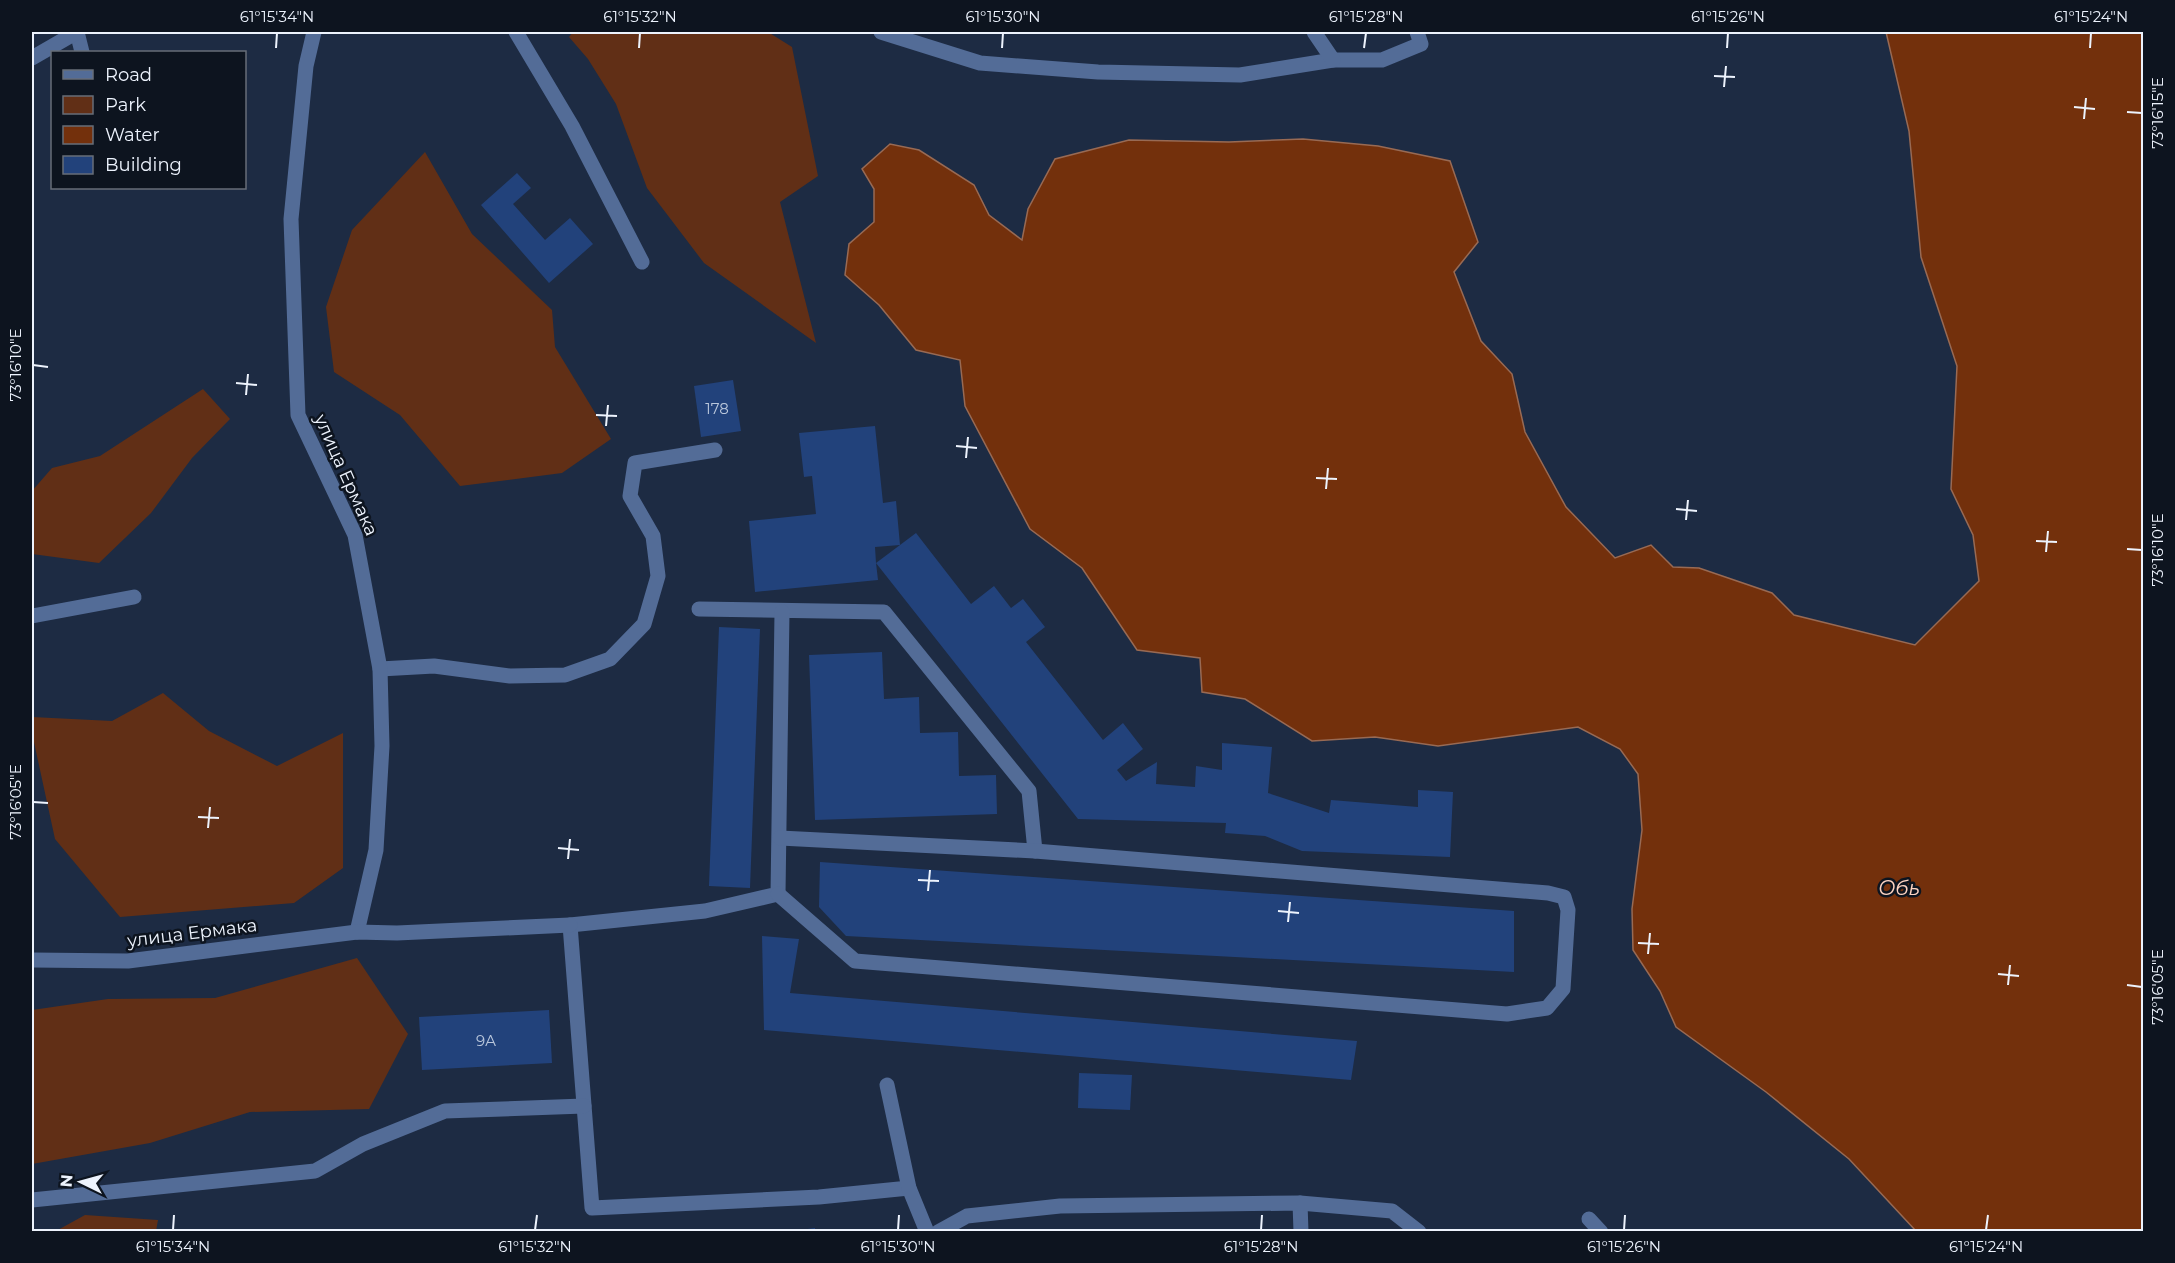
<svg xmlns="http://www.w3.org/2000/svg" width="2175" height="1263" font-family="Montserrat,sans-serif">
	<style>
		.green { fill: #612f16 }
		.water { fill: #73300c; stroke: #986a54; stroke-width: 1.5 }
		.building { fill: #22427b }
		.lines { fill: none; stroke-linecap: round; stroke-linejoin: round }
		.lane { stroke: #536c97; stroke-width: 15 }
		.street { stroke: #536c97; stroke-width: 15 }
		.ticks { fill: none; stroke: #edf3fd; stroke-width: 2 }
		.labels { text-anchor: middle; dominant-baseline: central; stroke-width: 5; stroke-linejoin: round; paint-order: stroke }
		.number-label { font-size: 15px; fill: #bac7dc }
		.street-label { font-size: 18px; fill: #edf3fd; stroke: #0d141f }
		.water-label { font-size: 20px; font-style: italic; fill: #fed4c2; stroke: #0d141f }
		.neatline { fill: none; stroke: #edf3fd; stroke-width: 2 }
		.ticks-label { font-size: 15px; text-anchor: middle; fill: #edf3fd }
	</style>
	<rect width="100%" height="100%" fill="#1d2b43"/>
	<!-- green -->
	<g class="green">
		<path d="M573,32H768L792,47L818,176L780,202L816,343L704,263L647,188L616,104L588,59L569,37Z"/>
		<path d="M425,152L472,234L552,310L555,347L611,439L562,473L460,486L400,415L334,372L326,307L352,230Z"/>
		<path d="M203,389L230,419L192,458L151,513L99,563L32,554V491L52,468L100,456Z"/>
		<path d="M163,693L209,731L277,766L343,733V868L294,903L120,917L55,839L32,733V717L112,721Z"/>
		<path d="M357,958L408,1034L369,1109L250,1112L150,1143L32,1164V1010L108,999L215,998Z"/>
		<path d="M85,1215L158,1220L156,1231H56Z"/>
	</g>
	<!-- water -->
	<path class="water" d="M1886,32H2143V1231H1916L1849,1159L1766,1092L1676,1027L1660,991L1633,950L1632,909L1642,830L1638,774L1620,749L1578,727L1438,746L1375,737L1312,741L1245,699L1202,692L1200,658L1137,650L1082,568L1030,529L965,406L960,360L916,350L879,305L845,275L849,244L874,222V189L862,169L890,144L919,150L974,185L989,215L1022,240L1028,209L1055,159L1129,140L1229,142L1303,139L1378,146L1450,161L1478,242L1454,272L1481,341L1512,374L1525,432L1566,507L1615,558L1651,545L1673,567L1699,568L1772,593L1794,615L1915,645L1979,581L1973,535L1951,489L1957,366L1921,257L1909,131Z"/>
	<!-- building -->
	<g class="building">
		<path d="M517,173L531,188L513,204L545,240L570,218L593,244L549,283L481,205Z"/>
		<path d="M733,380L741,431L701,437L694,386Z"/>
		<path d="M875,426L883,503L896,501L900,545L875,547L876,563L916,533L971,604L994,586L1011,608L1023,599L1045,627L1026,642L1103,740L1123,723L1143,749L1117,770L1126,781L1157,762L1156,784L1195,787L1196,766L1222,770V743L1272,747L1268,793L1329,813L1331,800L1418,807V790L1453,792L1450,857L1302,851L1265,836L1225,833L1226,823L1078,819L876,563L878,580L755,592L749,521L816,514L812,476L804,477L799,433Z"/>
		<path d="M719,627L760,629L750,888L709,886Z"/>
		<path d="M882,652L884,699L919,697L920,733L958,732L959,776L996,775L997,814L815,820L809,655Z"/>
		<path d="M820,862L1514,911V972L846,936L819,907Z"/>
		<path d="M762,936L799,939L790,993L1357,1041L1351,1080L764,1030Z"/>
		<path d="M549,1010L552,1063L422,1070L419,1017Z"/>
		<path d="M1079,1073L1132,1075L1130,1110L1078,1108Z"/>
		<path d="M815,1228V1232H800V1230Z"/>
	</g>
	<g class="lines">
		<!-- lane -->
		<g class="lane">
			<path d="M77,32L82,52"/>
			<path d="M516,32L572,126L642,262"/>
			<path d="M881,32L980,63L1098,72L1240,75L1333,60H1382L1421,44L1417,32"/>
			<path d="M1314,32L1333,60"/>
			<path d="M699,609L884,612L1029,791L1035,851"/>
			<path d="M782,612L778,894L705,911L570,925L592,1208L819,1197L909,1188"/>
			<path d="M380,669L434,666L510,676L565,675L610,659L644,624L658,576L653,536L630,496L635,463L715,450"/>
			<path d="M778,894L855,961L1507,1014L1547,1008L1563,989L1568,910L1564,897L1548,893L1035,851L780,838"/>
			<path d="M887,1085L909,1188L927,1232"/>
			<path d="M32,1200L315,1171L363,1144L445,1111L584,1106"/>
			<path d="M1300,1203L1301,1232"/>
			<path d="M1589,1219L1601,1232"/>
			<path d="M938,1232L967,1216L1060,1206L1300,1203L1392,1211L1419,1232"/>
		</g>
		<!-- street -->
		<g class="street">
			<path d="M314,32L306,66L291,219L298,415L355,535L380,669L382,746L376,850L357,932"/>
			<path d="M32,58L77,32"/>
			<path d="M32,616L134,597"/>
			<path d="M32,960L128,961L357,932L397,933L570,925"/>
		</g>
	</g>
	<!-- ticks -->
	<path class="ticks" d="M276,48L277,33M639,48L640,33M1002,48L1003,33M1364,48L1366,33M1727,48L1728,33M2090,48L2091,33M1714,76L1735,77M1724,87L1726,66M2074,107L2095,109M2127,112L2142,113M2084,119L2086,98M33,365L48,367M236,383L257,385M246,395L248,374M596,415L617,416M606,426L608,405M956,446L977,448M966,458L968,437M1316,478L1337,479M1326,489L1328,468M1676,509L1697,511M1686,520L1688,500M2036,541L2057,542M2127,549L2142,550M2046,552L2048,531M33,802L48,803M198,817L219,818M208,828L210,807M558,848L579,850M568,859L570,839M918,880L939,881M928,891L930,870M1278,911L1299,913M1288,922L1290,902M1638,943L1659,944M1648,954L1650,933M1998,974L2019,976M2008,985L2010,965M2127,985L2142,987M173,1230L174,1215M535,1230L537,1215M898,1230L899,1215M1261,1230L1262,1215M1624,1230L1625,1215M1986,1230L1988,1215"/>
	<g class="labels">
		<!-- number labels -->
		<g class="number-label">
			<text x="717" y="408">178</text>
			<text x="486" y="1040">9А</text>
		</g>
		<!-- street labels -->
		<g class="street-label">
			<text transform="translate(346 475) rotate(66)">улица Ермака</text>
			<text transform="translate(192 933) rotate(-7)">улица Ермака</text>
		</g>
		<!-- water labels -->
		<g class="water-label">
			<text x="1899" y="888">Обь</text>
		</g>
	</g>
	<!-- border -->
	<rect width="2175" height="1263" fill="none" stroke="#0d141f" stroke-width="66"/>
	<!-- legend -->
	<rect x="51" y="51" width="195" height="138" fill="#0d141f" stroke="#676d78" stroke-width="1.5"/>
	<rect x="63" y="70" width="30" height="9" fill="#536c97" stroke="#676d78" stroke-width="1.5"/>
	<text x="105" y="81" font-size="18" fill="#edf3fd">Road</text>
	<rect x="63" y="96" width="30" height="18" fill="#612f16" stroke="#676d78" stroke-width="1.5"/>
	<text x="105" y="111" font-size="18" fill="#edf3fd">Park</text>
	<rect x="63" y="126" width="30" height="18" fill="#73300c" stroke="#676d78" stroke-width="1.5"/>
	<text x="105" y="141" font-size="18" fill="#edf3fd">Water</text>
	<rect x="63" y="156" width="30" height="18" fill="#22427b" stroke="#676d78" stroke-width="1.5"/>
	<text x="105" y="171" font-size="18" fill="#edf3fd">Building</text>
	<!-- north arrow -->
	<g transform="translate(81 1182) rotate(275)" stroke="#0d141f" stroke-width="4.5" paint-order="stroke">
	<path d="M0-4.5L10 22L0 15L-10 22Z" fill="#edf3fd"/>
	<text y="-9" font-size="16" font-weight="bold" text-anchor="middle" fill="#edf3fd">N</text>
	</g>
	<rect x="33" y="33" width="2109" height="1197" class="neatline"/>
	<g class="ticks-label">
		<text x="277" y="22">61°15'34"N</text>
		<text x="640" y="22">61°15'32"N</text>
		<text x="1003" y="22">61°15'30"N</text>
		<text x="1366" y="22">61°15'28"N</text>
		<text x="1728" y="22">61°15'26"N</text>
		<text x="2091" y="22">61°15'24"N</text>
		<text transform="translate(2158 113) rotate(-90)" y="5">73°16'15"E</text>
		<text transform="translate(16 365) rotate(-90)" y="5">73°16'10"E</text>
		<text transform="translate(2158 550) rotate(-90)" y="5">73°16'10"E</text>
		<text transform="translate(16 802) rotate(-90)" y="5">73°16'05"E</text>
		<text transform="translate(2158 987) rotate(-90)" y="5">73°16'05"E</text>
		<text x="173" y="1252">61°15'34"N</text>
		<text x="535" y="1252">61°15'32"N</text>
		<text x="898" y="1252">61°15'30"N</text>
		<text x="1261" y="1252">61°15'28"N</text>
		<text x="1624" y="1252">61°15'26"N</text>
		<text x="1986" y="1252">61°15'24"N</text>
	</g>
</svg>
